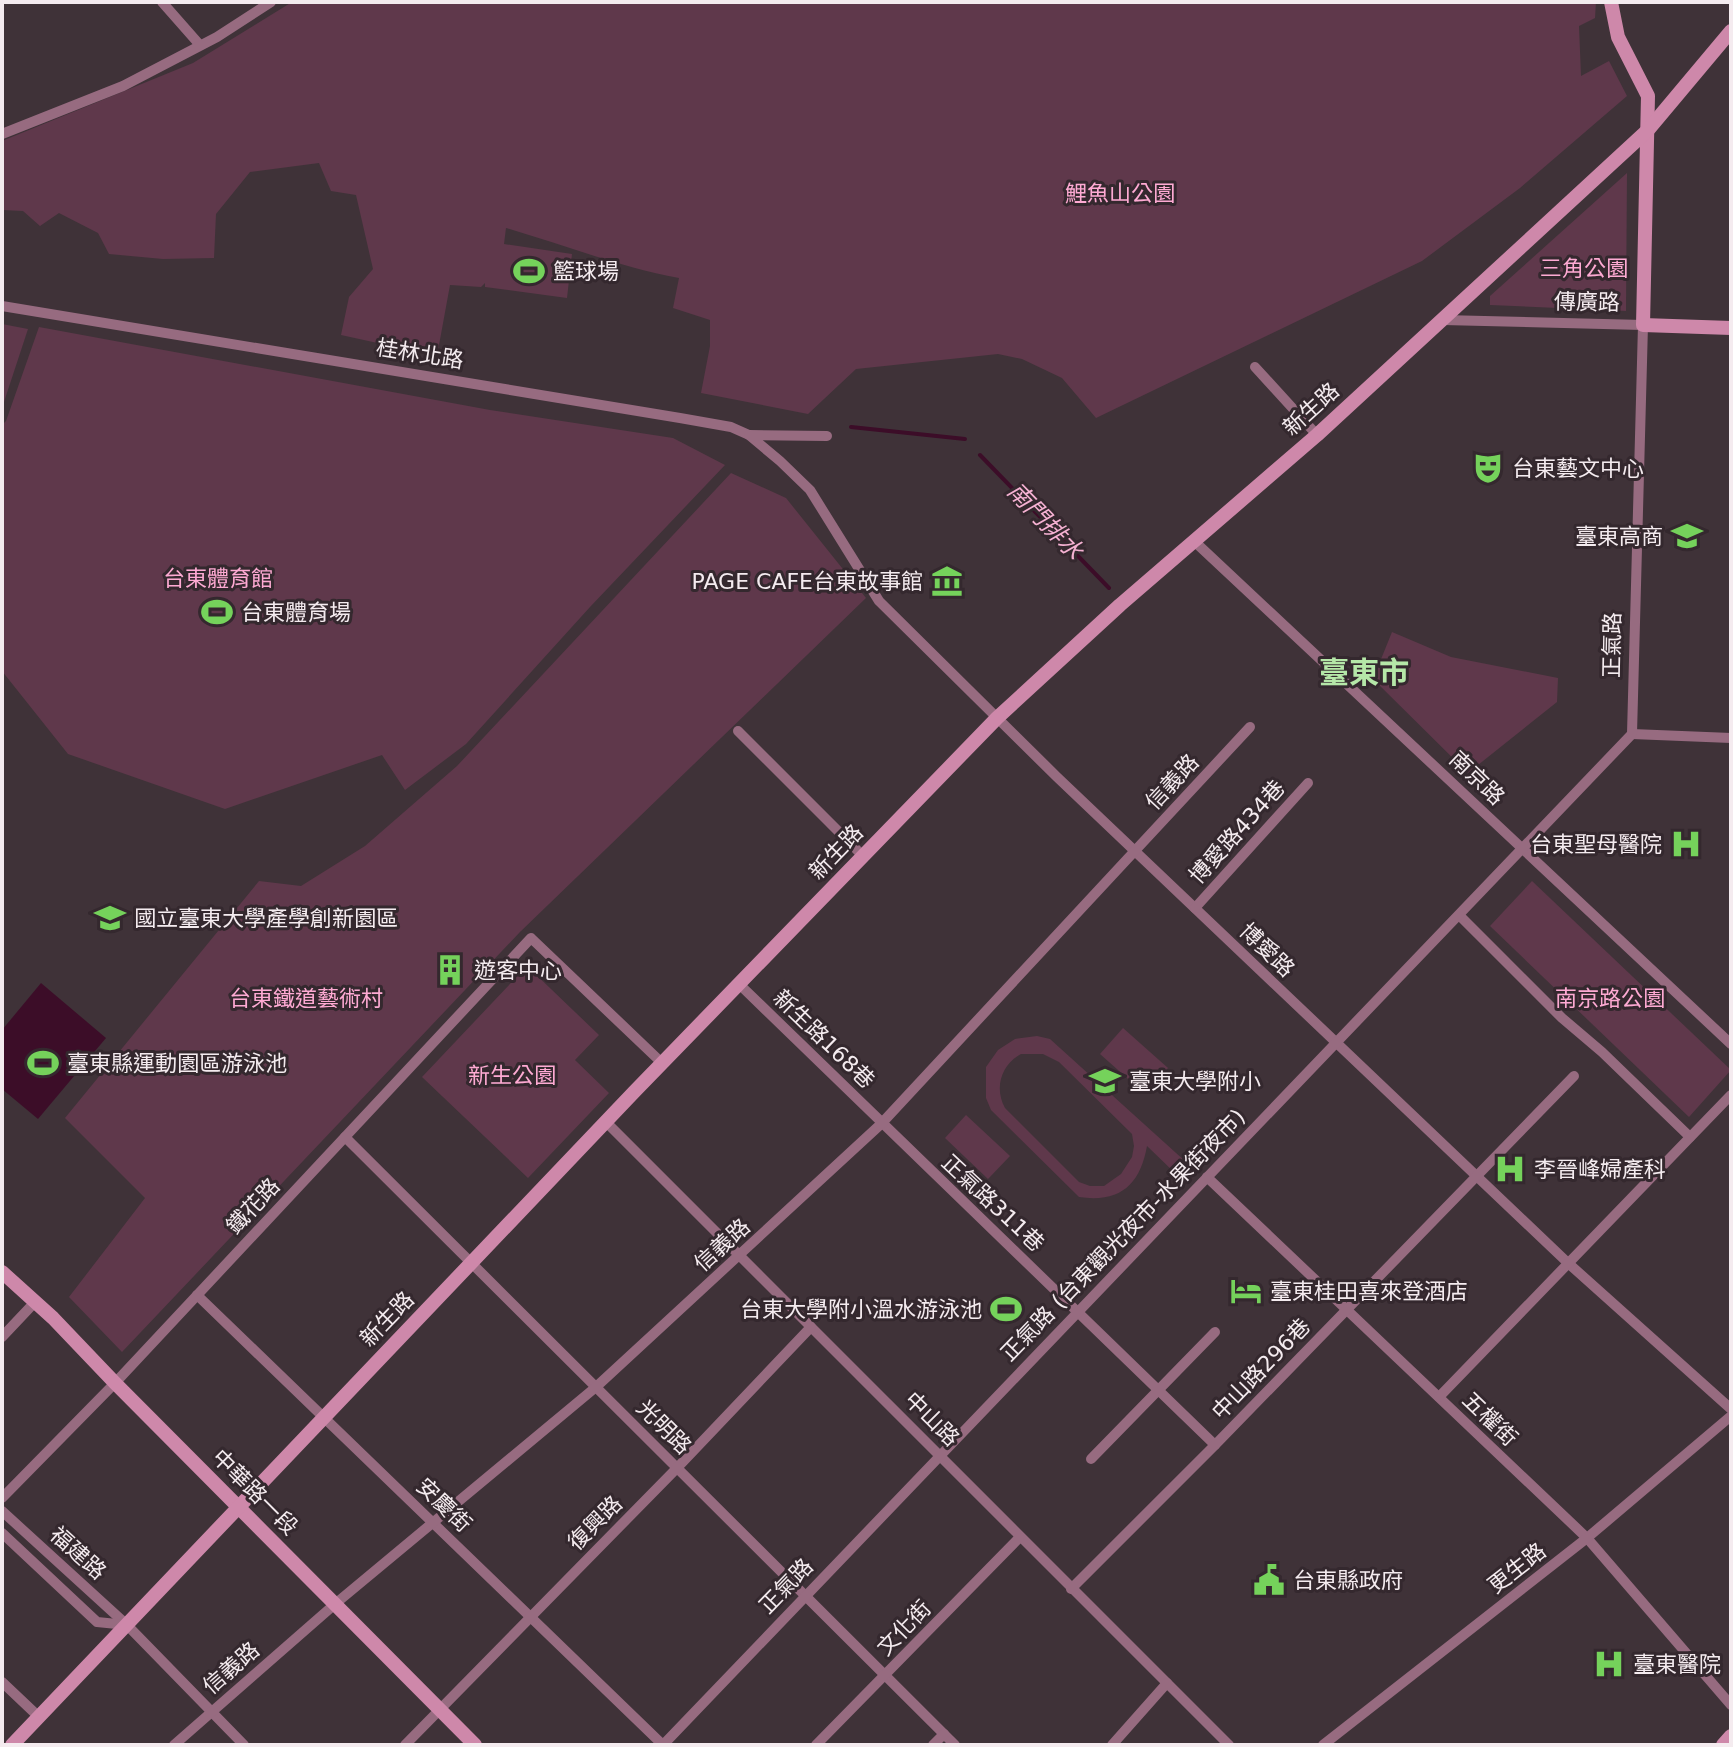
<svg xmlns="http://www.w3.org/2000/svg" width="1733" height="1747" font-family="'DejaVu Sans','Noto Sans TC',sans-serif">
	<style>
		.green { fill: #5f384b; fill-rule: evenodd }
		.water { fill: #3c0d28 }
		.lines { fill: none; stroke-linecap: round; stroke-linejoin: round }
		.stream { stroke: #3c0d28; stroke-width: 4 }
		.street { stroke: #976b80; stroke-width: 10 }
		.secondary { stroke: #ce88aa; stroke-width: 14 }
		.labels { text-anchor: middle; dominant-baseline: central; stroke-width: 6; stroke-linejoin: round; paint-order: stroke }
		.park-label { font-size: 22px; fill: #feaad3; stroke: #34282e }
		.poi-label { font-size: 22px; fill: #f4ebef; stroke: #34282e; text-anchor: start }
		.street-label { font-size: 22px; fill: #f4ebef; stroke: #34282e }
		.water-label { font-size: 24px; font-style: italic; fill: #f5b1d2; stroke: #34282e }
		.district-label { font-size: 30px; font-weight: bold; fill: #b5e7a8; stroke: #34282e }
	</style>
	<rect width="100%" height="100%" fill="#3f3238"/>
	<!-- green -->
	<g class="green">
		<path d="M292,2H1596L1595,18L1579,26L1581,76L1609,61L1627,96L1520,188L1422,261L1096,418L1062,378L1022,359L998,354L856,369L808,414L701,393L710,346V320L673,308L679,278C620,267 564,245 506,228L504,244L572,254L567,298L485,287V283L481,287L450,285L437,356L341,335L349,297L373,269L356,195L331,191L319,163L250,172L216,214L214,258L163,259L109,254L98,233L59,213L40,226L23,211L2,210V141L193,63Z"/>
		<path d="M1627,173L1626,311L1490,305V296Z"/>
		<path d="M2,324L28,329L2,408Z"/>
		<path d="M39,327L490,410L673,438L725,465L590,607L466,744L405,790L382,755L225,809L68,754L2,671V425L6,421Z"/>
		<path d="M731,473L786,498L866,598L520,932L122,1352L69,1297L145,1198L65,1118L259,881L301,886L365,846L457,766Z"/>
		<path d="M1392,632L1451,657L1558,678L1557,702L1468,773L1373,679Z"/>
		<path d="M1532,881L1731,1070L1689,1117L1490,926Z"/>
		<path d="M527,966L599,1035L575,1060L609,1093L528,1178L422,1077Z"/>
		<path d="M1123,1028L1168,1068L1145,1094L1100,1054Z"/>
		<path d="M1037,1036L1050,1039L1186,1162L1176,1174L1147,1146C1140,1185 1120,1203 1079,1197L991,1110L986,1098V1067L998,1050L1015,1039ZM1021,1054H1043L1059,1062L1132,1134L1134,1146L1132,1157L1121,1174L1104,1186H1090L1079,1182L1005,1108C994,1088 1001,1065 1021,1054Z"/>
		<path d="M966,1115L1010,1156L988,1179L945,1138Z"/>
	</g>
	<!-- water -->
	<path class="water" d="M41,983L106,1038L38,1119L2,1089V1030Z"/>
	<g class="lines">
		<!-- stream -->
		<g class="stream">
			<path d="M851,427L965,439"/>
			<path d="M980,455L1109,588"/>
		</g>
		<!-- street -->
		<g class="street">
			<path d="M162,2L199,44"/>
			<path d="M2,134L123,86L217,37L271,2"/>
			<path d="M2,306L680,418L731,427L749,435L780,461L810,490L879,601L1057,777L1568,1263L1731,1409"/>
			<path d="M1255,367L1317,435"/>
			<path d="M749,435L827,436"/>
			<path d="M1194,541L1731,1044"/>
			<path d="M738,731L863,856"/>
			<path d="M1632,734L1731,738"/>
			<path d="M1195,908L1308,783"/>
			<path d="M1460,916L1562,1018L1602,1052L1690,1137"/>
			<path d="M739,984L1215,1445"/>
			<path d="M606,1122L1229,1745"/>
			<path d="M345,1137L955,1745"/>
			<path d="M1207,1177L1587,1538L1731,1705"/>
			<path d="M197,1295L663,1745"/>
			<path d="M2,1337L36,1301"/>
			<path d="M1439,1397L1731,1095"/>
			<path d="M1091,1459L1215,1332"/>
			<path d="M2,1498L115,1383L531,938L662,1063"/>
			<path d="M2,1511L127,1625L244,1745"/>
			<path d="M2,1533L97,1622L127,1625"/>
			<path d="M1071,1589L1215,1445L1574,1076"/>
			<path d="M2,1682L39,1717"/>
			<path d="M174,1745L335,1604L596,1387L881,1124L1250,727"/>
			<path d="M405,1745L677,1468L811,1327"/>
			<path d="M663,1745L1632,734L1643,325L1443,320"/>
			<path d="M816,1745L1019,1538"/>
			<path d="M933,1745L944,1734"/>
			<path d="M1112,1745L1167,1683"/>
			<path d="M1323,1745L1587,1538L1731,1416"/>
		</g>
		<!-- secondary -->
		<g class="secondary">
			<path d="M1611,2L1618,37L1648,96L1643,325L1731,328"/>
			<path d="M2,1272L53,1318L115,1383L475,1745"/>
			<path d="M12,1745L634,1092L997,718L1120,605L1317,435L1648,130L1731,31"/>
			<path d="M1723,1745L1731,1736"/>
		</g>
	</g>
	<!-- icons -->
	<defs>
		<symbol id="stadium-bare" viewBox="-9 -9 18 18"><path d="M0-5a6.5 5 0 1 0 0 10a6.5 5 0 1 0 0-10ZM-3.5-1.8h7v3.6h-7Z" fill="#75d25b" stroke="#34282e" stroke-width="2.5" paint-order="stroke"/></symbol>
		<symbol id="theatre-bare" viewBox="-9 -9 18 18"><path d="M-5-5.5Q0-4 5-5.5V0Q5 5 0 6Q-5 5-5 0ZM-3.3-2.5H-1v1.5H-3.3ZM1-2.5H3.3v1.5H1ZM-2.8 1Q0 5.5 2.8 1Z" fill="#75d25b" stroke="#34282e" stroke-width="2.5" paint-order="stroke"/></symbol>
		<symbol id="school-bare" viewBox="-9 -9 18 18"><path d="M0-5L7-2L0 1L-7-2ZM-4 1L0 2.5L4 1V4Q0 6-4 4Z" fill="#75d25b" stroke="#34282e" stroke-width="2.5" paint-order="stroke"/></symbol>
		<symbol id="museum-bare" viewBox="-9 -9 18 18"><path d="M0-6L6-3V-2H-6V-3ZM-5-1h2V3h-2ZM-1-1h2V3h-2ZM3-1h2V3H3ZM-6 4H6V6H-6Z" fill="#75d25b" stroke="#34282e" stroke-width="2.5" paint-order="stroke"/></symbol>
		<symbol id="hospital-bare" viewBox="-9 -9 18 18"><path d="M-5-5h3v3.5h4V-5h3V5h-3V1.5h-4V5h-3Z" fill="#75d25b" stroke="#34282e" stroke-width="2.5" paint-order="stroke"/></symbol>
		<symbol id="building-bare" viewBox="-9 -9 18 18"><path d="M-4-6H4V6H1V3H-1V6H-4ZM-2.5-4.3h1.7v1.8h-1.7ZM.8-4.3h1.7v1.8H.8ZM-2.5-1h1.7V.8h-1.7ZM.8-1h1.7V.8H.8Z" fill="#75d25b" stroke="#34282e" stroke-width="2.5" paint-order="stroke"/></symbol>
		<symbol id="hotel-bare" viewBox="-9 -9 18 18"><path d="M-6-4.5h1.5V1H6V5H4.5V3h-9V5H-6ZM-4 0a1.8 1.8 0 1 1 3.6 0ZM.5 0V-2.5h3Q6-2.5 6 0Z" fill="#75d25b" stroke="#34282e" stroke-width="2.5" paint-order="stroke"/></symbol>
		<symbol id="civic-bare" viewBox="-9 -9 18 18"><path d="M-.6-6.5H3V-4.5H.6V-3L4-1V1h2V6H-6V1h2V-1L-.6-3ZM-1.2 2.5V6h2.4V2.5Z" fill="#75d25b" stroke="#34282e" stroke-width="2.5" paint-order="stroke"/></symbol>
	</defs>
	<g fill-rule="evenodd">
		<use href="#stadium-bare" x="507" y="249" width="44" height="44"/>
		<use href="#theatre-bare" x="1466" y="446" width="44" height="44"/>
		<use href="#school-bare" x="1665" y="514" width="44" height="44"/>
		<use href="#museum-bare" x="925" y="559" width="44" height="44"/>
		<use href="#stadium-bare" x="195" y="590" width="44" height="44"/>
		<use href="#hospital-bare" x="1664" y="822" width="44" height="44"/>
		<use href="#school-bare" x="88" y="896" width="44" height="44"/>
		<use href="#building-bare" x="428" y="948" width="44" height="44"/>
		<use href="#stadium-bare" x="21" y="1041" width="44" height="44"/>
		<use href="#school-bare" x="1083" y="1059" width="44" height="44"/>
		<use href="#hospital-bare" x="1488" y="1147" width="44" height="44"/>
		<use href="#hotel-bare" x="1224" y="1269" width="44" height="44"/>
		<use href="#stadium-bare" x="984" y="1287" width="44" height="44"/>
		<use href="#civic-bare" x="1247" y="1558" width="44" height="44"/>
		<use href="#hospital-bare" x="1587" y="1642" width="44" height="44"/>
	</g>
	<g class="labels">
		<!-- park labels -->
		<g class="park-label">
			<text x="1120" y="193">鯉魚山公園</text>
			<text x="1584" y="268">三角公園</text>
			<text x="218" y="578">台東體育館</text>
			<text x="306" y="998">台東鐵道藝術村</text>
			<text x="1610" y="998">南京路公園</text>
			<text x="512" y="1075">新生公園</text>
		</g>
		<!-- poi labels -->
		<g class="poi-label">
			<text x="553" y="271">籃球場</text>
			<text x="1512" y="468">台東藝文中心</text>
			<text x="1663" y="536" text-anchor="end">臺東高商</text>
			<text x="923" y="581" text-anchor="end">PAGE CAFE台東故事館</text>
			<text x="241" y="612">台東體育場</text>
			<text x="1662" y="844" text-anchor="end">台東聖母醫院</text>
			<text x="134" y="918">國立臺東大學產學創新園區</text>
			<text x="474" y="970">遊客中心</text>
			<text x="67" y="1063">臺東縣運動園區游泳池</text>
			<text x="1129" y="1081">臺東大學附小</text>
			<text x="1534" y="1169">李晉峰婦產科</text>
			<text x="1270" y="1291">臺東桂田喜來登酒店</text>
			<text x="982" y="1309" text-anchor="end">台東大學附小溫水游泳池</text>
			<text x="1293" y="1580">台東縣政府</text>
			<text x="1633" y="1664">臺東醫院</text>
		</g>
		<!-- street labels -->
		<g class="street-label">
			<text transform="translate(1587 302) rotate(1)">傳廣路</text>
			<text transform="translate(420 354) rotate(9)">桂林北路</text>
			<text transform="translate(1311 409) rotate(-42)">新生路</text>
			<text transform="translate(1612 645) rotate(-89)">正氣路</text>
			<text transform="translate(1477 778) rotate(44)">南京路</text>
			<text transform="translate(1172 782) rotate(-47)">信義路</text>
			<text transform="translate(1237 832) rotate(-48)">博愛路434巷</text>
			<text transform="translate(836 852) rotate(-46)">新生路</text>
			<text transform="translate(1267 950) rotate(44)">博愛路</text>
			<text transform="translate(824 1039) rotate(44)">新生路168巷</text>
			<text transform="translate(993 1203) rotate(43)">正氣路311巷</text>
			<text transform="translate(253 1206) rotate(-47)">鐵花路</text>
			<text transform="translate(1123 1235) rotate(-46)">正氣路 (台東觀光夜市-水果街夜市)</text>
			<text transform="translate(722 1245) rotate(-42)">信義路</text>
			<text transform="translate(387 1319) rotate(-46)">新生路</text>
			<text transform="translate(1261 1369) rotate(-46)">中山路296巷</text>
			<text transform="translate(932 1419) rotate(45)">中山路</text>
			<text transform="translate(1490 1419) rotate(44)">五權街</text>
			<text transform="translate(664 1427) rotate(45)">光明路</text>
			<text transform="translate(255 1492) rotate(45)">中華路一段</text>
			<text transform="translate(444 1505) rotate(44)">安慶街</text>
			<text transform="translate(595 1523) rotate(-45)">復興路</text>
			<text transform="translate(78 1553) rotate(42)">福建路</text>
			<text transform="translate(1517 1568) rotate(-38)">更生路</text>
			<text transform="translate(786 1586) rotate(-46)">正氣路</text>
			<text transform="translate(904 1628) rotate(-46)">文化街</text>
			<text transform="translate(231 1668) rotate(-41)">信義路</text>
		</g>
		<!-- water labels -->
		<g class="water-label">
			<text transform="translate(1045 521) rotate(46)">南門排水</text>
		</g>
		<!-- district labels -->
		<g class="district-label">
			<text x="1364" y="672">臺東市</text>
		</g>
	</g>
	<!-- border -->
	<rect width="1733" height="1747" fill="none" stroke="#f4ebef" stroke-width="8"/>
</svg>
